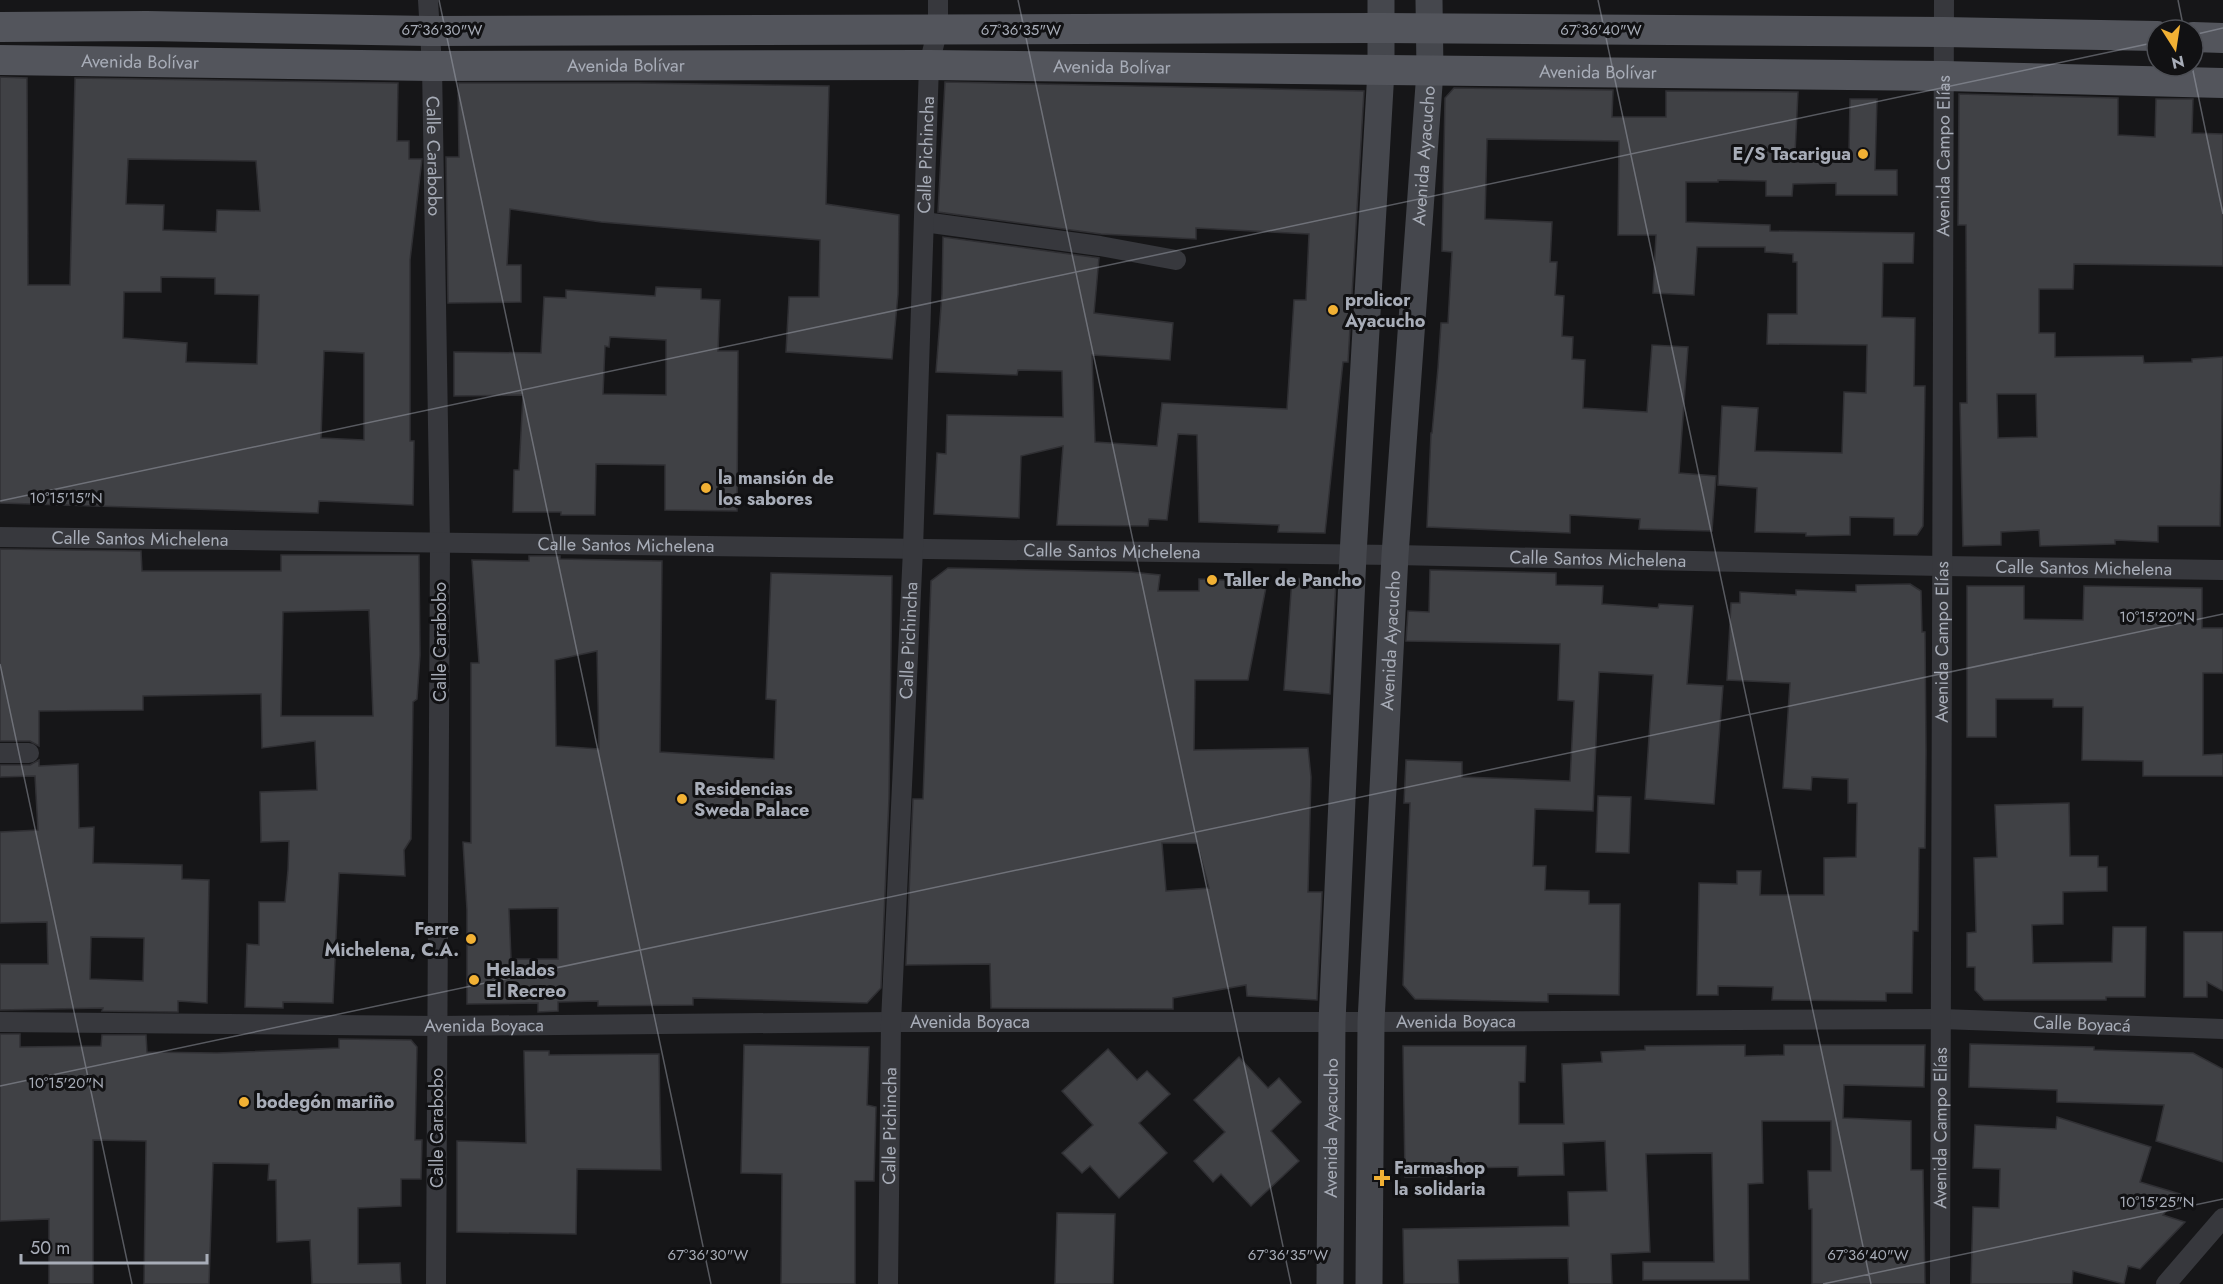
<svg xmlns="http://www.w3.org/2000/svg" width="2223" height="1284" font-family="Jost,sans-serif">
	<style>
		.building { fill: #404145; stroke: #303034; stroke-width: 1.5; fill-rule: evenodd }
		.lines { fill: none; stroke-linecap: round; stroke-linejoin: round }
		.street { stroke: #37383d; stroke-width: 20 }
		.secondary { stroke: #45474d; stroke-width: 27 }
		.primary { stroke: #53555c; stroke-width: 30 }
		.ticks { fill: none; stroke: #a8adb8; stroke-width: 1.5; stroke-opacity: 0.45 }
		.poi-dot { fill: #f2b134; stroke: #111113; stroke-width: 2 }
		.labels { text-anchor: middle; dominant-baseline: central; stroke-width: 6; stroke-linejoin: round; paint-order: stroke }
		.street-label { font-size: 18px; fill: #a8adb8; stroke: #111113 }
		.poi-label { font-size: 18px; font-weight: bold; fill: #a8adb8; stroke: #111113; text-anchor: start }
		.ticks-label { font-size: 15px; text-anchor: middle; fill: #a8adb8; stroke: #111113; stroke-width: 6; stroke-linejoin: round; paint-order: stroke }
	</style>
	<rect width="100%" height="100%" fill="#161618"/>
	<!-- building -->
	<g class="building">
		<path d="M0,77L27,78L28,285H70L75,78L398,83L397,141H409V159H422L410,260V441H414L413,505L319,501L318,513L0,503ZM128,159L256,161L260,211L217,210L216,232L163,230L164,205L126,204ZM161,277L215,278V294L259,295L257,364L186,362L187,343L123,338L124,292H161ZM324,351L364,353V440L321,438Z"/>
		<path d="M945,82L1364,91L1348,362H1343L1325,533L1278,532L1279,525L1199,522L1197,435L1178,434L1167,520L1149,519L1148,526L1057,525L1063,446L1021,456L1019,518L934,514L937,453L946,454L947,415L1063,417L1062,371L1018,370L1017,375L936,372L942,294L943,237L1099,258L1094,313L1173,323L1170,360L1092,355L1095,442L1157,446L1162,403L1287,409L1294,300H1306L1309,234L1196,228V239L1101,234L938,212Z"/>
		<path d="M458,83H639L829,86L826,204L899,215L898,294L892,359L786,352L789,297H819L820,240L601,222L510,209L507,265H521V302L448,303L446,157H459Z"/>
		<path d="M1454,88L1613,90L1612,117H1666V91L1798,92L1795,153L1849,151L1850,99H1877L1875,170H1897V195H1836V183L1793,184L1792,196H1766V181L1718,180V182H1686V222L1770,225V231L1914,233L1913,263H1883L1882,317L1915,318L1914,386H1925L1923,526L1917,535H1894V518L1850,517V535L1806,536V533L1755,532L1757,488L1718,485L1722,406L1758,408L1755,451L1842,453L1844,392L1866,393L1867,345L1767,344L1768,314H1797V262H1793V254L1765,252V247H1697L1694,295L1653,293L1656,235H1618L1619,141L1487,139L1485,219L1552,222L1550,262H1557L1555,295L1564,296L1562,336L1573,337L1572,359L1585,360L1583,408L1647,412L1652,345L1688,347L1679,473L1716,476L1712,531L1639,529L1640,519L1570,515V533L1427,527L1431,433H1432L1438,368L1441,323H1448L1452,252L1442,251L1445,98Z"/>
		<path d="M1959,94L2118,98V135L2155,137L2156,99H2193L2192,133L2223,134V266L2074,264L2073,289H2039V333H2055V357L2143,356L2144,363L2192,362V359L2223,357L2220,526H2158V542L2115,540V544L2040,546L2039,530L2001,532V545L1963,546L1960,403H1967L1966,225H1958ZM1997,394H2036L2037,437L1998,438Z"/>
		<path d="M656,287L701,289V299L720,300L718,351H738L737,511L665,510V465L596,464L595,515H561V512H513L514,470H519L523,395L454,396V352L541,353L544,297L566,298V290L655,296ZM610,337L666,340V395L603,394L605,346L609,347Z"/>
		<path d="M0,549L141,551L142,571H281V555H419L420,655L417,699L413,702L411,839L404,850L405,876L339,873L333,1003L283,1002V1008L245,1007L247,944L259,945V902H285L288,870L289,841L261,842L260,792L317,790L315,741L262,748L261,694L143,696V710L39,711V746L30,741H0ZM369,610L373,716H281L283,612Z"/>
		<path d="M529,556H560V559L662,561L660,752L774,759L776,700L766,699L771,573L892,576L889,798L881,988L867,1003L693,998V1005L598,1006V1001L558,1002V1011L538,1012V1003L467,1004V910L463,842L471,843V663H479L472,560L529,561ZM597,651L599,749L556,746L555,660ZM558,908V959H511L509,909Z"/>
		<path d="M948,568L1131,572L1160,575L1158,591H1199V579L1267,582L1248,680H1195L1194,750L1308,748L1311,777L1308,892H1322L1317,1000L1247,996L1246,985L1173,998V1009L991,1008L990,964L906,965L913,799H923L931,581ZM1162,843H1197L1209,888L1166,891Z"/>
		<path d="M1430,570L1556,573V585L1603,586L1602,604L1658,608L1659,604L1693,606L1687,684L1723,686L1714,804L1645,799L1653,675L1599,672L1593,811L1535,809L1533,866H1546L1545,890L1589,891V904H1620L1619,995L1548,994V1002L1415,999L1403,985L1410,803H1404L1406,760L1462,762V777L1570,781L1574,701L1558,700L1560,644L1406,641L1408,611L1429,612Z"/>
		<path d="M1292,578L1336,581L1330,694L1284,690Z"/>
		<path d="M1910,584L1921,591L1922,632H1925L1926,752L1925,848H1919L1918,931H1913L1912,993H1886V1001L1772,1000L1773,987L1718,986V995H1697L1699,883L1737,884V871H1761L1760,895H1824V858L1856,857L1857,803H1848V779L1812,777L1811,790L1783,788L1790,683L1727,680L1731,603H1740V592L1796,595V590L1856,592V585Z"/>
		<path d="M1967,586H2024V619L2083,620L2084,586L2202,588V628H2223V673H2203V755L2223,754V776H2143V761L2082,760L2083,707H2053V699H1996V737H1967Z"/>
		<path d="M39,760V766L78,764L79,828L94,827L93,863L182,865V879L209,880L207,1003L178,1001V1012L102,1011L103,1008L0,1010V964H48L47,922L0,923V832L38,830L35,776L0,777V765H30ZM91,937L144,938L143,981L90,979Z"/>
		<path d="M1598,796L1631,797L1629,853L1596,852Z"/>
		<path d="M2069,803L2070,856H2098V867H2107V891L2063,892V924L2032,925L2033,963L2112,962L2113,927H2146L2145,997H2106V1000H1984L1975,990V967H1967V933L1976,932L1974,858L1997,857L1995,805Z"/>
		<path d="M2184,932H2223V991L2207,982V997H2184Z"/>
		<path d="M0,1034H20V1047L101,1046L102,1035H146L147,1052L217,1053L339,1048V1039L411,1040L417,1047L415,1140H422L421,1179H401V1206L358,1208V1264L400,1263L401,1284H312L310,1240L277,1242L276,1180H268L269,1164L213,1163L209,1284H144L146,1141L93,1140V1284H49V1219L0,1221Z"/>
		<path d="M1970,1044L2094,1047V1050L2193,1053L2223,1069V1162L2156,1141L2164,1105L2057,1102V1090L1969,1087Z"/>
		<path d="M744,1045L869,1047L867,1105L876,1107L874,1181H855V1284H781L782,1174L741,1173Z"/>
		<path d="M1745,1045V1056L1784,1055V1045H1925L1924,1087L1844,1085L1843,1118L1911,1121V1170H1923L1925,1284H1812V1209H1809L1808,1171H1831V1121H1762L1763,1183L1748,1184L1749,1280H1643V1262H1714L1712,1153L1646,1154L1650,1252L1611,1254L1612,1284H1569L1568,1258L1458,1260L1459,1284H1404L1403,1229L1569,1226L1568,1192L1607,1191L1605,1141L1563,1143L1564,1175L1518,1176V1167L1460,1168V1176L1405,1177L1403,1046H1526L1525,1082H1519V1124H1564L1562,1064L1602,1062L1601,1052L1645,1050V1046Z"/>
		<path d="M1108,1049L1137,1080L1147,1071L1170,1094L1139,1123L1167,1153L1119,1198L1090,1166L1082,1173L1062,1153L1093,1125L1062,1091Z"/>
		<path d="M524,1051H549V1055L659,1054L661,1170L577,1169L576,1234L457,1232V1141L526,1143Z"/>
		<path d="M1239,1057L1268,1088L1279,1078L1301,1102L1271,1131L1299,1161L1251,1206L1221,1174L1213,1182L1194,1161L1225,1132L1194,1100Z"/>
		<path d="M2057,1117L2151,1147L2140,1182L2180,1194L2163,1215L2185,1222L2140,1269L2128,1266L2124,1284L2073,1271L2072,1284H1971L1973,1207L1999,1208L2000,1169L1973,1168L1975,1125L2056,1129Z"/>
		<path d="M1057,1213L1115,1214L1113,1284H1055Z"/>
	</g>
	<g class="lines">
		<!-- street -->
		<g class="street">
			<path id="s1" d="M428,0L432,66L440,544L436,1284"/>
			<path d="M924,222L1100,246L1176,260"/>
			<path id="s2" d="M0,537L1395,555L1942,566L2223,570"/>
			<path d="M0,753H29"/>
			<path id="s3" d="M0,1022L438,1026L891,1022H1371L1941,1019L2223,1029"/>
			<path id="s4" d="M888,1284L891,1022L913,549L929,65L938,28V0"/>
			<path id="s5" d="M1940,1284L1944,0"/>
			<path d="M2166,1284L2223,1218"/>
		</g>
		<!-- secondary -->
		<g class="secondary">
			<path id="s6" d="M1330,1284L1332,1022L1353,555L1381,70V0"/>
			<path id="s7" d="M1369,1284L1371,1022L1395,555L1430,71L1429,0"/>
		</g>
		<!-- primary -->
		<g class="primary">
			<path d="M0,27L147,26L429,31L1381,28L1944,32L2157,36"/>
			<path d="M2193,37L2223,38"/>
			<path id="s8" d="M0,60L432,66L929,65L1944,76L2223,83"/>
		</g>
	</g>
	<!-- ticks -->
	<path class="ticks" d="M439,0L711,1284M1018,0L1291,1284M1598,0L1871,1284M2178,0L2184,30M2193,35L2223,28M2192,66L2223,214M0,501L2157,42M0,664L132,1284M0,1086L2223,614M1823,1284L2223,1199"/>
	<!-- markers -->
	<g class="poi-dot">
		<circle cx="1863" cy="154" r="6"/>
		<circle cx="1333" cy="310" r="6"/>
		<circle cx="706" cy="488" r="6"/>
		<circle cx="1212" cy="580" r="6"/>
		<circle cx="682" cy="799" r="6"/>
		<circle cx="471" cy="939" r="6"/>
		<circle cx="474" cy="980" r="6"/>
		<circle cx="244" cy="1102" r="6"/>
		<path d="M1379 1169h6v6h6v6h-6v6h-6v-6h-6v-6h6z"/>
	</g>
	<g class="labels">
		<!-- street labels -->
		<g class="street-label">
			<text stroke="none"><textPath href="#s8" startOffset="140">Avenida Bolívar</textPath></text>
			<text stroke="none"><textPath href="#s8" startOffset="626">Avenida Bolívar</textPath></text>
			<text stroke="none"><textPath href="#s8" startOffset="1112">Avenida Bolívar</textPath></text>
			<text stroke="none"><textPath href="#s8" startOffset="1598">Avenida Bolívar</textPath></text>
			<text stroke="none"><textPath href="#s1" startOffset="156">Calle Carabobo</textPath></text>
			<text stroke="none"><textPath href="#s4" startOffset="1130">Calle Pichincha</textPath></text>
			<text stroke="none"><textPath href="#s5" startOffset="1128">Avenida Campo Elías</textPath></text>
			<text stroke="none"><textPath href="#s7" startOffset="1130">Avenida Ayacucho</textPath></text>
			<text stroke="none"><textPath href="#s2" startOffset="140">Calle Santos Michelena</textPath></text>
			<text stroke="none"><textPath href="#s2" startOffset="626">Calle Santos Michelena</textPath></text>
			<text stroke="none"><textPath href="#s2" startOffset="1112">Calle Santos Michelena</textPath></text>
			<text stroke="none"><textPath href="#s2" startOffset="1598">Calle Santos Michelena</textPath></text>
			<text stroke="none"><textPath href="#s2" startOffset="2084">Calle Santos Michelena</textPath></text>
			<text transform="translate(440 642) rotate(-90)">Calle Carabobo</text>
			<text stroke="none"><textPath href="#s4" startOffset="644">Calle Pichincha</textPath></text>
			<text stroke="none"><textPath href="#s7" startOffset="644">Avenida Ayacucho</textPath></text>
			<text stroke="none"><textPath href="#s5" startOffset="642">Avenida Campo Elías</textPath></text>
			<text stroke="none"><textPath href="#s3" startOffset="970">Avenida Boyaca</textPath></text>
			<text stroke="none"><textPath href="#s3" startOffset="1456">Avenida Boyaca</textPath></text>
			<text stroke="none"><textPath href="#s3" startOffset="2082">Calle Boyacá</textPath></text>
			<text stroke="none"><textPath href="#s3" startOffset="484">Avenida Boyaca</textPath></text>
			<text stroke="none"><textPath href="#s4" startOffset="158">Calle Pichincha</textPath></text>
			<text stroke="none"><textPath href="#s6" startOffset="156">Avenida Ayacucho</textPath></text>
			<text transform="translate(437 1128) rotate(-90)">Calle Carabobo</text>
			<text stroke="none"><textPath href="#s5" startOffset="156">Avenida Campo Elías</textPath></text>
		</g>
		<!-- poi labels -->
		<g class="poi-label">
			<text x="1851" y="154" text-anchor="end">E/S Tacarigua</text>
			<text x="1345" y="300">prolicor<tspan x="1345" dy="21">Ayacucho</tspan></text>
			<text x="718" y="478">la mansión de<tspan x="718" dy="21">los sabores</tspan></text>
			<text x="1224" y="580">Taller de Pancho</text>
			<text x="694" y="789">Residencias<tspan x="694" dy="21">Sweda Palace</tspan></text>
			<text x="459" y="929" text-anchor="end">Ferre<tspan x="459" dy="21">Michelena, C.A.</tspan></text>
			<text x="486" y="970">Helados<tspan x="486" dy="21">El Recreo</tspan></text>
			<text x="256" y="1102">bodegón mariño</text>
			<text x="1394" y="1168">Farmashop<tspan x="1394" dy="21">la solidaria</tspan></text>
		</g>
	</g>
	<g class="ticks-label">
		<text x="442" y="35">67°36'30"W</text>
		<text x="1021" y="35">67°36'35"W</text>
		<text x="1601" y="35">67°36'40"W</text>
		<text x="66" y="503">10°15'15"N</text>
		<text x="2157" y="622">10°15'20"N</text>
		<text x="66" y="1088">10°15'20"N</text>
		<text x="2157" y="1207">10°15'25"N</text>
		<text x="708" y="1260">67°36'30"W</text>
		<text x="1288" y="1260">67°36'35"W</text>
		<text x="1868" y="1260">67°36'40"W</text>
	</g>
	<!-- north arrow -->
	<g transform="translate(2175 48) rotate(168)"><circle r="28" fill="#111113" stroke="#4d4f55" stroke-width="1.5"/>
	<path d="M0-4.5L10 22L0 15L-10 22Z" fill="#f2b134"/>
	<text y="-9" font-size="16" font-weight="bold" text-anchor="middle" fill="#a8adb8">N</text>
	</g>
	<!-- scale -->
	<path d="M21 1254v9h186v-9" fill="none" stroke="#a8adb8" stroke-width="3"/>
	<text x="30" y="1254" font-size="18" fill="#a8adb8" stroke="#111113" stroke-width="4.5" paint-order="stroke">50 m</text>
</svg>
